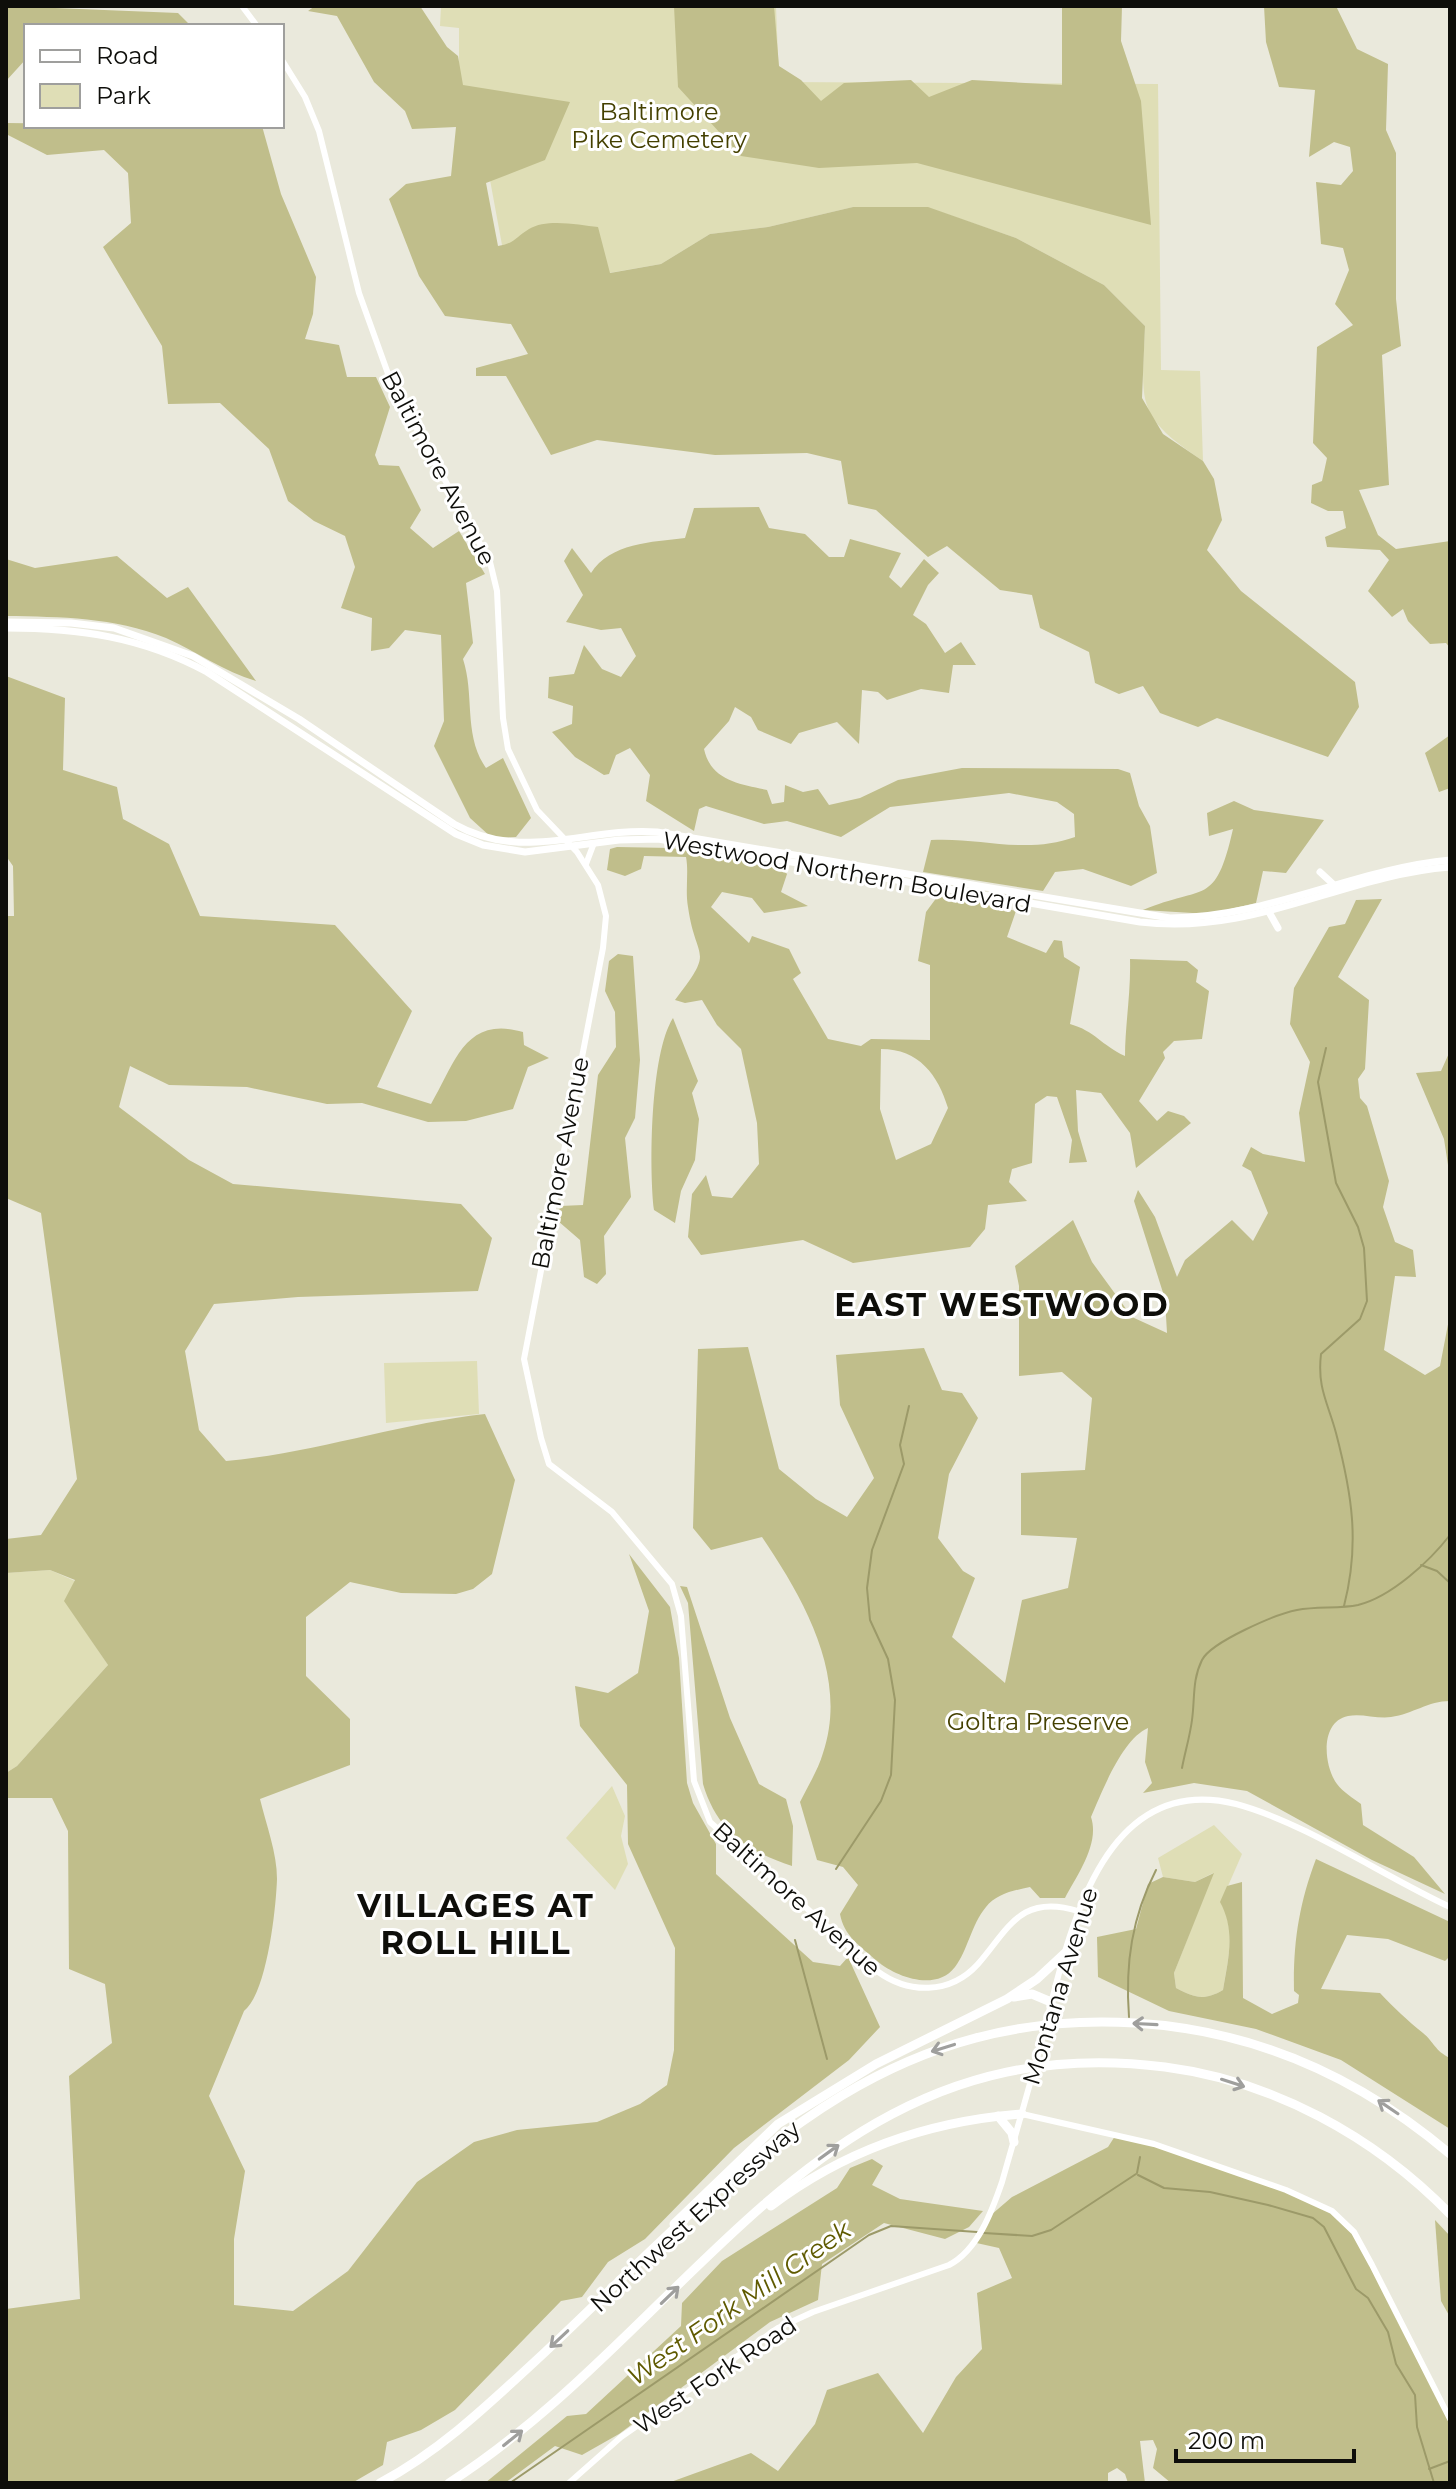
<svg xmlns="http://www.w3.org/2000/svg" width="1456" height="2489" font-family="Montserrat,sans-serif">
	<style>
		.green { fill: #dfdeb6 }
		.forest { fill: #c0be8b; fill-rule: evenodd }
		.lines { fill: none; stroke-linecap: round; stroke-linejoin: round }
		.stream { stroke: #9c9a69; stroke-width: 2 }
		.minor { stroke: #fff; stroke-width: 6 }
		.major { stroke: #fff; stroke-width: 7 }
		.highway { stroke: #fff; stroke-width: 9 }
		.oneway { stroke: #9f9f9d }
		.labels { text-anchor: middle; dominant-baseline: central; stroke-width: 6; stroke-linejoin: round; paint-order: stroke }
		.park-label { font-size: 24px; fill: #444000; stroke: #fff }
		.street-label { font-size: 24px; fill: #0e0e0a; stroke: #fff }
		.water-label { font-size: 26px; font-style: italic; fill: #5f5a00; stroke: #fff }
		.district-label { font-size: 32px; font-weight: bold; letter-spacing: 2px; fill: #0e0e0a; stroke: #fff }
	</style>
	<rect width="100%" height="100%" fill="#eae9dc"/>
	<!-- green -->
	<g class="green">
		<path d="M441,6H776L779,82L1158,84L1161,370L1200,371L1203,461C1134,415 1142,404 1145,326L1104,285L1016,238L929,208L853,207L768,227L710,234L661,264L609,273L513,244L502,245L474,93L459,88V28L440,26Z"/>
		<path d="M477,1361L479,1414L386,1423L384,1363Z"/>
		<path d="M50,1570L75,1581L65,1601L108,1665L17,1766L6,1773V1573Z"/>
		<path d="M612,1786L625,1816L621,1836L628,1864L615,1890L566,1838Z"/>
		<path d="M1214,1825L1242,1854L1221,1902C1236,1931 1228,1959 1223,1990C1204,2001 1195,1998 1176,1988L1174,1973L1213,1873L1195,1882L1163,1877L1158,1858Z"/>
	</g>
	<!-- forest -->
	<g class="forest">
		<path d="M6,6L178,13L191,26H26V59L6,81Z"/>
		<path d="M315,6H420L447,47L458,56L463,85L570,102L545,160L486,183L498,246C514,244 516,237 529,229C547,218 579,225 598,227L610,273L661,264L710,234L768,227L853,207H928L1016,238L1104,285L1145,326L1142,398L1163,434L1203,461L1214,479L1222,520L1207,550L1241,591L1355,682L1359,707L1328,757L1217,718L1198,727L1160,713L1143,686L1119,694L1095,683L1089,652L1040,628L1032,595L1000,590L947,546L928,557L876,510L848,504L841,461L807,453L715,455L597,440L551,455L506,376H476V368L528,354L511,324L445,316L419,276L389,199L406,184L451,176L456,127L412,129L405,111L374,82L337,16L308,11Z"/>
		<path d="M674,6H774L779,66L801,80L821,101L844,83L911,80L929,97L972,80L1062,85V6H1122L1121,41L1141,101L1151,225L917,163L819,168L741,156L678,87Z"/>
		<path d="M1264,6H1336L1357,49L1388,64L1386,130L1396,153V299L1401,346L1382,355L1389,485L1359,490L1378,535L1396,549L1450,541V648L1446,643L1430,644L1408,621L1403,609L1392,617L1368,591L1389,560L1380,550L1327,547L1325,537L1346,528L1343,511H1328L1311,503L1312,485L1322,481L1327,458L1313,443L1317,347L1353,325L1335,304L1349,270L1343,248L1321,244L1316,182L1341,185L1353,171L1350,147L1334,142L1309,157L1315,90L1279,87L1266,42Z"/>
		<path d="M6,123L262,126L281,194L316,277L313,314L305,339L339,345L347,377H376L390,407L375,455L379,465L399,466L421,510L410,528L433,548L459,531L485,574L466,583L473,643L463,659C475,696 463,735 486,768L503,758L531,818L516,837L492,838L470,818L434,746L444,721L441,635L405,630L389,648L371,651L372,618L341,608L355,567L345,536L314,521L288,501L269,449L220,403L168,404L162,346L103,247L131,223L128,173L104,150L47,155L6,134Z"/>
		<path d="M759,507L769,528L805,534L829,557H844L850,539L901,553L889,577L901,588L924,559L939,573L928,585L913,615L926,624L945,653L961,642L976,665H953L949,693L921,689L887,700L878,692L862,690L859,744L837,722L799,733L791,744L758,730L751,717L735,707L729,721L704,749C711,781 740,784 767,790L772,804L784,802L785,785L803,792L818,789L829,805L860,798L898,780L962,768L1118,769L1130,773L1139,806L1150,826L1157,873L1131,886L1083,869L1055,872L1043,891L923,872L931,840C980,837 1026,855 1075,837L1074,814L1057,802L1009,793L890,807L841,837L787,821L764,824L706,806L699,809L694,831L646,801L650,775L630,748L616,755L609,774L604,775L575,757L552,732L572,724L573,706L548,698L549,677L574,674L584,645L602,669L621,677L636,656L621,628L601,630L566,622L583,595L564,561L572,548L591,573C610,543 652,542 685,538L694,508Z"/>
		<path d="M117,556L167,598L188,587L256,681C224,672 196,651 166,638C113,617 62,617 6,616V559L35,568Z"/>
		<path d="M6,676L65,698L63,770L117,787L123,819L169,844L200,916L335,925L412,1011L377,1087L431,1104C455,1063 465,1015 523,1032L524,1045L549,1058L528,1067L513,1109L466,1121L428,1122L362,1103L327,1104L247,1087L169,1085L130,1066L119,1107L189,1160L233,1184L461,1204L492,1238L478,1291L298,1297L214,1304L185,1351L199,1430L226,1461C315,1453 396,1424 485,1414L515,1480L492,1574L473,1589L456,1594L401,1593L350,1582L306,1617V1676L350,1719V1765L260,1799C266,1824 277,1853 277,1879C276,1909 267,1993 244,2011L209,2096L245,2171L234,2239V2305L293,2311L348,2271L417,2182L474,2142L517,2130L597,2122L640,2104L667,2085L674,2050L675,1948L628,1844L627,1785L580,1726L575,1686L608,1693L638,1673L649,1611L629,1554L670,1607L679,1658L687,1783L693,1803L716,1844V1874L813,1962L840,1966L848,1957L880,2027L849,2060L734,2148L645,2239L608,2262L582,2297L561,2301L455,2410L421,2430L387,2442L383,2465L352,2483L6,2481V2309L80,2299L69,2076L112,2043L105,1984L69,1969L68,1831L52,1798H6V1773L17,1766L108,1665L64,1601L75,1580L50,1570L6,1573V1539L41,1535L77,1479L41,1213L6,1198V916H14L13,866L6,856Z"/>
		<path d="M1450,735V788L1439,792L1425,753Z"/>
		<path d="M1234,801L1254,810L1324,820L1286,873L1263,871L1256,903L1209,914L1143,910C1205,884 1215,908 1233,829L1209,836L1207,813Z"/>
		<path d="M617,847L671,848L779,865L787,874L781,892L808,906L764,913L752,898L722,892L711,907L749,943L752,936L789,949L801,973L793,979L828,1039L861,1046L871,1039L930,1040V965L918,961L926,912L940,893L1016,911L1007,937L1046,953L1054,940L1062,941L1064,957L1080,967L1070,1024C1095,1031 1101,1045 1125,1056C1125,1025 1131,993 1130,959L1187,961L1198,970L1196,982L1209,991L1202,1039L1174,1041L1163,1052L1165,1058L1139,1101L1157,1121L1168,1111L1184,1116L1191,1123L1136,1168L1130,1133L1101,1093L1076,1090L1078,1131L1087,1162L1069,1163L1072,1140L1057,1097L1047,1096L1035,1104L1032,1163L1012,1169L1009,1182L1027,1201L988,1205L985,1229L970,1247L853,1263L803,1240L701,1255L688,1237L692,1194L706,1175L712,1196L732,1198L759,1164L757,1123L741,1049L717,1025L702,1000L685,1003L675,1000C716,947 696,963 688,907C685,890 689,872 686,857L644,856L641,869L625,876L607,870L610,849ZM881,1049C919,1049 938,1075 948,1108L931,1144L896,1160L880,1109Z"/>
		<path d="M1382,899L1338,977L1369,1000L1365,1069L1358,1079L1360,1098L1367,1106L1389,1181L1383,1207L1395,1242L1413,1250L1416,1277L1395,1276L1384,1350L1425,1375L1440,1366L1450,1314V1701C1428,1701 1413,1714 1391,1717C1377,1719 1361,1713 1348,1716C1319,1722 1324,1767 1337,1784C1343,1792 1353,1798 1361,1804L1363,1825L1414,1857L1445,1894L1372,1860L1247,1791L1194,1783L1143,1793L1152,1783L1145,1762L1148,1728C1122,1739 1102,1792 1091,1817C1100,1844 1077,1875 1065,1898H1040L1030,1887C1015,1890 996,1894 986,1907C971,1925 968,1950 955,1967C936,1992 896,1977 877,1961C860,1946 844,1936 840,1914L858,1885L843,1867L817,1860L800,1802C808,1786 818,1770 823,1753C849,1676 803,1598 762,1537L711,1550L693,1528L698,1349L748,1347L779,1469L816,1499L847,1517L874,1478L840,1405L836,1355L924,1348L942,1390L962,1393L978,1418L949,1474L938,1538L963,1571L975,1578L952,1637L1005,1683L1022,1600L1068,1588L1077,1538L1021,1535V1473L1085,1470L1092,1398L1062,1372L1019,1376V1286L1015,1266L1073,1220L1092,1262L1132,1317L1167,1333L1165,1299L1134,1201L1138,1190L1155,1217L1177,1277L1185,1260L1232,1220L1253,1241L1268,1213L1251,1171L1242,1166L1251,1147L1263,1154L1305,1162L1299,1113L1310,1062L1290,1024L1294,988L1329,927L1345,924L1356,900Z"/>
		<path d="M618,954L633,956L640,1060L635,1118L625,1138L631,1197L604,1236L606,1274L597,1284L584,1277L580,1240L558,1221L560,1206L583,1205L598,1075L616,1047L615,1012L605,991L609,961Z"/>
		<path d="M673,1018L698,1081L692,1093L699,1119L695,1160L681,1191L675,1223L654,1210C649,1168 650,1054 673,1018Z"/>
		<path d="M1450,1051V1178L1444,1139L1416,1073L1441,1071Z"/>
		<path d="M680,1586L687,1587L730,1718L759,1784L786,1799L793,1826L792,1866C747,1851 717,1831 703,1784L688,1603Z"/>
		<path d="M1316,1859L1450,1922V1956L1445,1961L1388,1939L1347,1935L1321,1989L1380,1993C1394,2008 1407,2020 1423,2033C1434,2042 1435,2051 1450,2058V2129L1341,2060L1256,2029L1169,2011L1098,1977L1097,1937L1136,1929L1148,1884L1163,1877L1195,1882L1214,1873L1174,1973L1176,1988C1195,1998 1204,2001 1223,1990C1228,1960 1236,1931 1220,1902L1227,1886L1242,1882L1243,1998L1272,2014L1298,2003L1299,1995L1294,1991C1293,1943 1299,1904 1316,1859Z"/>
		<path d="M1117,2133L1323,2205L1349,2226L1450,2419V2483H1171L1153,2468L1157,2449L1153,2440L1140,2441L1145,2483H1128L1125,2474L1117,2468L1108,2473V2483H668L751,2453L778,2471L815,2424L827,2390L878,2373L923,2433L956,2377L982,2349L977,2293L1012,2278L999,2248L972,2242L991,2215L1012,2197L1108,2147Z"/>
		<path d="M872,2159L883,2166L872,2185L900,2199L983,2211L969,2227L945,2239L884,2223L822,2264L818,2300L770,2322L619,2434L582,2455L555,2446L505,2483H485L567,2416L586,2414L681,2326L682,2303L722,2261L837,2188L850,2168Z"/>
		<path d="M1435,2220L1450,2236V2317L1441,2301Z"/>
	</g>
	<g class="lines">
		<!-- stream -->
		<g class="stream">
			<path d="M1326,1048L1318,1082L1336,1183L1358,1227L1364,1248L1367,1301L1360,1319L1321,1354C1317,1388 1328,1403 1336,1433C1352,1494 1360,1544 1344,1606"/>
			<path d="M1421,1565L1437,1571L1450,1583"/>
			<path d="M1182,1768C1185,1752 1190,1736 1192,1720C1195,1699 1192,1680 1202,1660C1211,1642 1276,1614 1297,1610C1317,1606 1339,1609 1358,1605C1391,1597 1430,1561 1450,1535"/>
			<path d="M836,1869L881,1801L891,1775L895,1700L888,1659L870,1620L867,1588L872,1550L904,1464L900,1445L909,1406"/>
			<path d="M795,1940L827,2059"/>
			<path d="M1129,2017C1125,1963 1132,1917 1156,1870"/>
			<path d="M1137,2173L1140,2157"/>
			<path d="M1138,2175L1164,2188L1210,2192L1268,2205L1313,2218L1324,2227L1356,2289L1368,2298L1388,2332L1396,2364L1415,2395L1417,2427L1434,2483"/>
			<path d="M984,2233L1032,2236L1051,2230L1136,2174"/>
			<path d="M1429,2469L1450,2461"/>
			<path d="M510,2483L869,2235L891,2226L977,2232"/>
		</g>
		<!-- minor -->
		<g class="minor">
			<path d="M242,6L257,26"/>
			<path d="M282,60L305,97L319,131L359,293L391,382L490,562L497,591L503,718L508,749L537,810L577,852L598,885L606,916L603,948L524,1359L541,1438L549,1464L612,1512L672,1584L681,1616L694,1781L710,1822L877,1971C908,1994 950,1995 978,1964C1008,1930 1020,1893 1078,1911"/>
			<path d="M586,864L594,843"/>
			<path d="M1022,2114L1154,2144L1286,2190L1332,2211L1354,2232L1372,2265L1450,2419"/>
			<path d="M569,2483L621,2437L778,2328L813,2312L949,2265C978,2250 992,2211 1002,2182C1016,2133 1030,2085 1043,2036C1067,1941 1099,1770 1236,1804C1304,1822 1385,1877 1450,1907"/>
		</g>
		<!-- major -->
		<g class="major">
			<path d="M6,622L71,623L114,628L193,656L299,719L454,824C524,863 584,827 657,832L1170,918C1267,918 1354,869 1450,860"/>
			<path d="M6,628C79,628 142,637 207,672L456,834L483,845L525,852L619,840L658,839L1140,922C1255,936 1340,876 1450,867"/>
			<path d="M1320,872L1333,884"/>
			<path d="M1269,912L1278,928"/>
		</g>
		<!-- highway -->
		<g class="highway">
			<path d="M1014,1997L1032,1994L1051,2002"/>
			<path d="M998,2116L1012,2133L1014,2142"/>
			<path d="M771,2206C845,2150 931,2121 1022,2114"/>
			<path d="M674,2224L778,2124L876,2064L1007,1999L1037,1979L1065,1953"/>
			<path d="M380,2483C442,2450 492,2401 543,2354C723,2186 864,2007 1135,2023C1254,2030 1359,2077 1450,2154"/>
			<path d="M449,2483C696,2324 821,2023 1165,2067C1273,2081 1374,2136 1450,2214"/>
		</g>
	</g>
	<!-- one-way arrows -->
	<defs><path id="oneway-shaft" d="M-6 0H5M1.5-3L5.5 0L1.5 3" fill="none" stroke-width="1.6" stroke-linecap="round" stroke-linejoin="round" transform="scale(2)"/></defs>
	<g class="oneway">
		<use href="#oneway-shaft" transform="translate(1145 2024) rotate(-177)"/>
		<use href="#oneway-shaft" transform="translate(943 2048) rotate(163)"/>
		<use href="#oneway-shaft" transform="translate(1233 2083) rotate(18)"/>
		<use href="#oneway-shaft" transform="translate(1388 2107) rotate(-146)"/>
		<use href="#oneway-shaft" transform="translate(829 2152) rotate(-36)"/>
		<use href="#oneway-shaft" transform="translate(670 2295) rotate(-44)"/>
		<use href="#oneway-shaft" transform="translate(559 2339) rotate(137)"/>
		<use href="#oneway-shaft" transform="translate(513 2438) rotate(-39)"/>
	</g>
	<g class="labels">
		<!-- park labels -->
		<g class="park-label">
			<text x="659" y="111">Baltimore<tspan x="659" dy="28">Pike Cemetery</tspan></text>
			<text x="1038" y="1721">Goltra Preserve</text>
		</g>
		<!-- street labels -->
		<g class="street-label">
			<text transform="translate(439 468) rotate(62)">Baltimore Avenue</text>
			<text transform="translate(847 872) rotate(10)">Westwood Northern Boulevard</text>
			<text transform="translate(560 1163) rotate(-79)">Baltimore Avenue</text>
			<text transform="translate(797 1899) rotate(42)">Baltimore Avenue</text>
			<text transform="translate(1060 1986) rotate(-73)">Montana Avenue</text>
			<text transform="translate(695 2216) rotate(-42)">Northwest Expressway</text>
			<text transform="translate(715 2375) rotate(-34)">West Fork Road</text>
		</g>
		<!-- water labels -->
		<g class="water-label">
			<text transform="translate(739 2303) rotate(-35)">West Fork Mill Creek</text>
		</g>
		<!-- district labels -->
		<g class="district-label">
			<text x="1002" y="1304">EAST WESTWOOD</text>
			<text x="476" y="1905">VILLAGES AT<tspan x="476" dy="37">ROLL HILL</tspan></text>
		</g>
	</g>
	<!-- border -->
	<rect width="1456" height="2489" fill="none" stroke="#0e0e0a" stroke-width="16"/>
	<!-- legend -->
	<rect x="24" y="24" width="260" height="104" fill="#ffffff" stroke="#9f9f9d" stroke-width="2"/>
	<rect x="40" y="50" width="40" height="12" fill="#ffffff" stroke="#9f9f9d" stroke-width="2"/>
	<text x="96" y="64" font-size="24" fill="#0e0e0a">Road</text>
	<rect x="40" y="84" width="40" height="24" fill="#dfdeb6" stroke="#9f9f9d" stroke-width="2"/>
	<text x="96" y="104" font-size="24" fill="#0e0e0a">Park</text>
	<!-- scale -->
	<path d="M1176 2449v12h178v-12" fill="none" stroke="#0e0e0a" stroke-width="4"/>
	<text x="1188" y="2449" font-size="24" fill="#0e0e0a" stroke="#ffffff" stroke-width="6" paint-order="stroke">200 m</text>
</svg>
